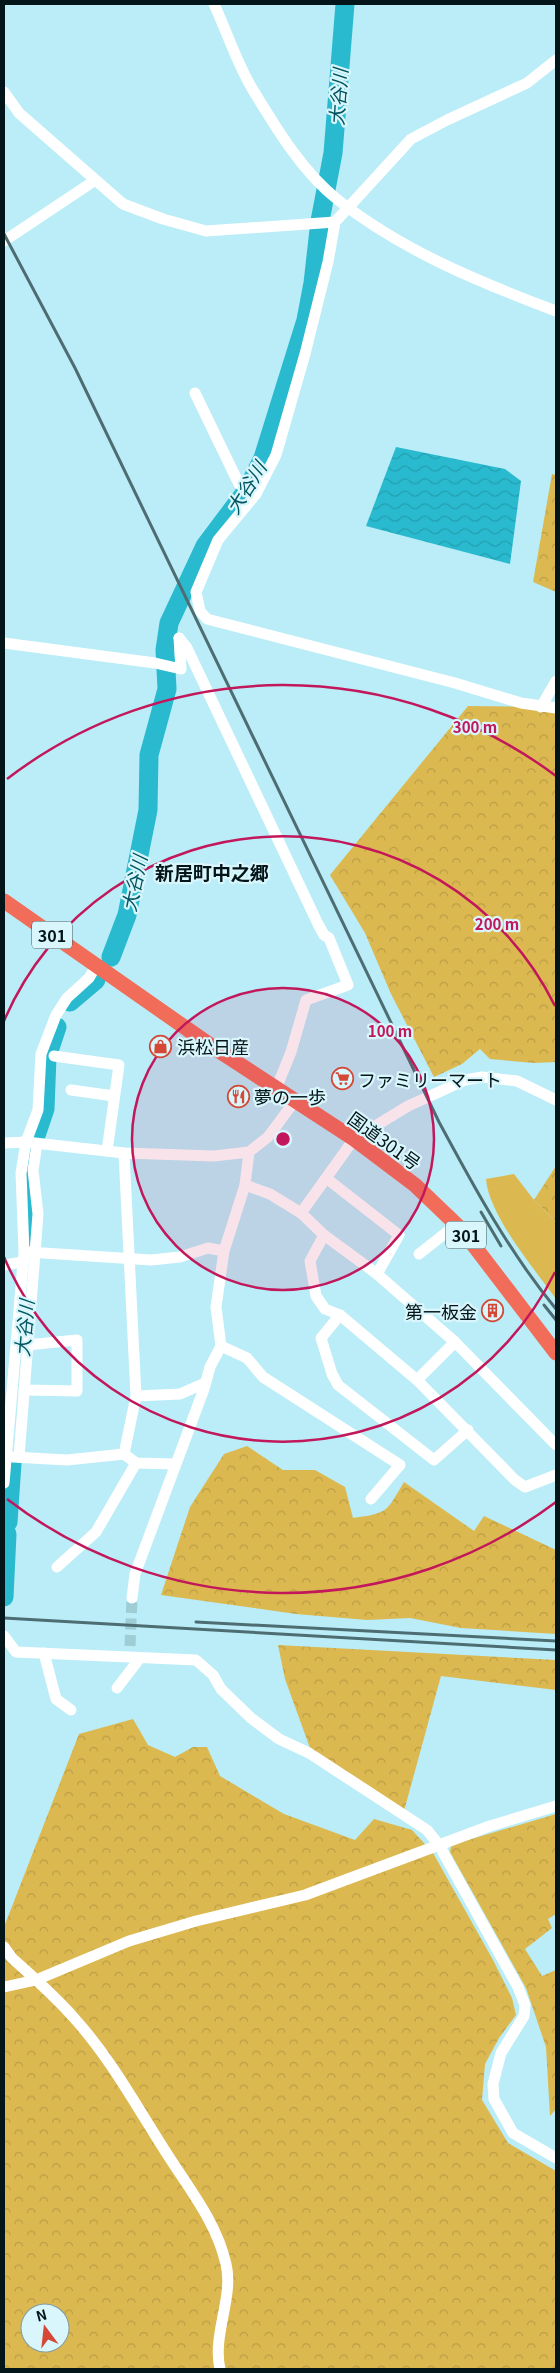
<svg xmlns="http://www.w3.org/2000/svg" width="560" height="2373" font-family="Georgia,'Noto Sans JP',serif">
	<style>
		.green { fill: #dcb850 }
		.forest { fill: url(#forest-crowns); fill-rule: evenodd }
		.water { fill: url(#water-waves) }
		.lines { fill: none; stroke-linecap: round; stroke-linejoin: round }
		.river { stroke: #29bacf; stroke-width: 19 }
		.minor-tunnel { stroke: #9fcdd6; stroke-width: 11; stroke-dasharray: 11 5.5; stroke-linecap: butt }
		.minor { stroke: #fff; stroke-width: 11 }
		.highway { stroke: #f16d5a; stroke-width: 15 }
		.rail { stroke: #4d6d73; stroke-width: 3 }
		.ring { fill: none; stroke: #c2185b; stroke-width: 2.5 }
		.labels { text-anchor: middle; dominant-baseline: central; stroke-width: 4.5; stroke-linejoin: round; paint-order: stroke }
		.shield { fill: #d8f6fc; stroke: #43585c; stroke-width: 1 }
		.shield-label { font-size: 16px; font-weight: bold; fill: #031518 }
		.poi-label { font-size: 18px; fill: #031518; stroke: #d8f6fc; text-anchor: start }
		.street-label { font-size: 18px; fill: #031518; stroke: #d8f6fc }
		.water-label { font-size: 19px; font-style: italic; fill: #035661; stroke: #d8f6fc }
		.neighbourhood-label { font-size: 19px; font-weight: bold; fill: #031518; stroke: #d8f6fc }
		.centre { fill: #c2185b; stroke: #d8f6fc; stroke-width: 2.5 }
		.ring-label { font-size: 15px; text-anchor: middle; font-weight: bold; fill: #c2185b; stroke: #d8f6fc; stroke-width: 4.5; stroke-linejoin: round; paint-order: stroke }
	</style>
	<defs>
		<pattern id="forest-crowns" width="20" height="18" patternUnits="userSpaceOnUse" patternTransform="scale(1.25)"><rect width="20" height="18" fill="#dcb850"/><path d="M2 6a3 3 0 1 1 6 0M12 15a3 3 0 1 1 6 0" fill="none" stroke="#bb9d45"/></pattern>
		<pattern id="water-waves" width="16" height="10" patternUnits="userSpaceOnUse" patternTransform="scale(1.25)"><rect width="16" height="10" fill="#29bacf"/><path d="M0 5q4-4 8 0t8 0" fill="none" stroke="#239fb1"/></pattern>
	</defs>
	<rect width="100%" height="100%" fill="#baedf7"/>
	<!-- green -->
	<path class="green" d="M514,1174L534,1200L556,1222V1299C534,1268 489,1216 486,1179Z"/>
	<!-- forest -->
	<g class="forest">
		<path d="M552,474L556,475V592L533,582Z"/>
		<path d="M468,706L556,707V1062L534,1063L490,1059L480,1049L462,1064L434,1077L391,994L365,933L330,875Z"/>
		<path d="M556,1166V1222L534,1200Z"/>
		<path d="M247,1446L283,1470H315L345,1487L353,1518C389,1513 386,1512 404,1482L474,1531L484,1516L556,1550V1634L461,1628L410,1618L367,1620L296,1614L161,1595L190,1507L224,1454Z"/>
		<path d="M278,1645L556,1660V1690L441,1676L404,1811L310,1748L285,1679Z"/>
		<path d="M133,1719L148,1745L175,1757L193,1747H207L220,1776L284,1814L355,1840L374,1819L412,1830L433,1853L493,1960L512,1998L516,2015L499,2038L485,2064L482,2100L508,2143L556,2171V2369H4V1927L79,1734ZM30,2313H60V2343H30Z"/>
		<path d="M556,1814V1914L548,1919L552,1928L525,1949L542,1976L556,1970V2109L550,2116L546,2047L526,1988L450,1852L451,1845Z"/>
	</g>
	<!-- water -->
	<path class="water" d="M396,447L505,469L521,481L510,564L366,526Z"/>
	<g class="lines">
		<!-- river -->
		<g class="river">
			<path d="M111,957L127,915L148,810L149,755L167,689L165,650L169,623L205,546L247,490L263,458L306,320L313,283L320,221L333,153L345,4"/>
			<path d="M70,1002L96,980"/>
			<path d="M30,1247L31,1214L28,1159L45,1109L47,1057L57,1027"/>
			<path d="M8,1522L12,1463"/>
			<path d="M4,1597L7,1534"/>
		</g>
		<!-- minor-tunnel -->
		<path class="minor-tunnel" d="M130,1646L132,1598"/>
		<!-- minor -->
		<g class="minor">
			<path d="M214,4C227,32 237,64 253,90C276,128 303,173 338,200C403,251 479,282 556,311"/>
			<path d="M556,60L527,83L447,120L411,139L335,222L328,262L305,354L276,455L256,494L218,540L196,592L200,611L207,619L455,683L521,703L556,708"/>
			<path d="M4,92L19,113L123,204L163,219L206,231L335,222"/>
			<path d="M4,241L94,181"/>
			<path d="M195,393L239,484L256,494"/>
			<path d="M179,638L187,648L318,924L324,935L329,938L348,985L306,1000L291,1052L276,1089"/>
			<path d="M4,643L155,663L181,669L179,638"/>
			<path d="M541,707L556,681"/>
			<path d="M54,1056L119,1065L107,1151"/>
			<path d="M71,1090L114,1096"/>
			<path d="M4,1143L26,1142L124,1153L214,1156L249,1152L268,1137L294,1102"/>
			<path d="M326,1178L399,1235L377,1274"/>
			<path d="M245,1185L270,1194L301,1213L324,1235L377,1274L455,1342L556,1445"/>
			<path d="M301,1213L354,1139L408,1106L439,1092L465,1080L482,1077L517,1081L556,1100"/>
			<path d="M324,1235L310,1261L316,1296L325,1309L340,1315L417,1380L515,1480L525,1487L556,1475"/>
			<path d="M28,1252L151,1260L180,1257L208,1248L224,1251"/>
			<path d="M419,1254L457,1224"/>
			<path d="M4,1265L23,1262"/>
			<path d="M340,1315L321,1338L332,1374L338,1385L434,1460L468,1430"/>
			<path d="M221,1346L247,1358L263,1377L400,1465L371,1499"/>
			<path d="M417,1380L455,1342"/>
			<path d="M24,1390L77,1391V1340L27,1345"/>
			<path d="M136,1396L180,1394L205,1383"/>
			<path d="M124,1454L136,1396L124,1153"/>
			<path d="M13,1457L67,1460L124,1454L136,1463L175,1464"/>
			<path d="M19,1457L38,1214L33,1170L37,1144"/>
			<path d="M4,1483L24,1252L21,1173L26,1142L38,1110L41,1054L56,1015L67,998L89,978L96,966"/>
			<path d="M57,1567L96,1532L136,1463"/>
			<path d="M132,1598L135,1574L204,1389L210,1367L221,1346L216,1307L224,1251L245,1185L249,1152"/>
			<path d="M4,1636L16,1652L196,1660L213,1675L221,1689L251,1718L279,1739L309,1753L427,1830L439,1845L518,1987L525,2005L524,2016L501,2053L493,2084L494,2099L513,2133L556,2158"/>
			<path d="M44,1653L56,1699L71,1710"/>
			<path d="M117,1688L140,1658"/>
			<path d="M4,1947L12,1958C34,1978 56,1997 75,2019C112,2060 139,2111 169,2157C191,2191 217,2224 226,2264C234,2297 212,2335 220,2369"/>
			<path d="M4,1987L36,1980L129,1941L196,1921L305,1895L490,1826L556,1806"/>
		</g>
		<!-- highway -->
		<path class="highway" d="M4,901L213,1047L354,1139L415,1185L462,1230L556,1353"/>
		<!-- rail -->
		<g class="rail">
			<path d="M4,234L75,368L439,1122C474,1187 509,1252 556,1309"/>
			<path d="M481,1212L501,1246"/>
			<path d="M544,1305L556,1320"/>
			<path d="M4,1618L556,1650"/>
			<path d="M196,1622L556,1641"/>
		</g>
	</g>
	<!-- distance rings -->
	<circle cx="283" cy="1139" r="151" fill="#c2185b" fill-opacity=".12"/>
	<g class="ring">
		<circle cx="283" cy="1139" r="151"/>
		<path d="M555 1272A303 303 0 0 1 4 1257M4 1021A303 303 0 0 1 555 1006"/>
		<path d="M556 1502A454 454 0 0 1 7 1499M7 779A454 454 0 0 1 556 776"/>
	</g>
	<!-- icons -->
	<defs>
		<symbol id="shop-ring" viewBox="-11 -11 22 22"><circle r="9.5" fill="#d8f6fc" stroke="#d54836" stroke-width="1.5"/><path d="M-5-2.5h2.3a2.7 3.5 0 0 1 5.4 0H5L5.5 6h-11ZM-1.5-2.5h3a1.5 2.3 0 0 0-3 0Z" fill="#d54836"/></symbol>
		<symbol id="supermarket-ring" viewBox="-11 -11 22 22"><circle r="9.5" fill="#d8f6fc" stroke="#d54836" stroke-width="1.5"/><path d="M-6-5.5h2.5l.6 2H6L4.5 2H-2.5L-4.4-4H-6ZM-1.5 3.2a1.3 1.3 0 1 0 .1 0ZM3 3.2a1.3 1.3 0 1 0 .1 0Z" fill="#d54836"/></symbol>
		<symbol id="restaurant-ring" viewBox="-11 -11 22 22"><circle r="9.5" fill="#d8f6fc" stroke="#d54836" stroke-width="1.5"/><path d="M-5-6h1v4h1v-4h1v4h1v-4h1v5L-1.5 .5V6h-2V.5L-5-1ZM5-6V6H3V1.5H1.5Q1.5-4 5-6Z" fill="#d54836"/></symbol>
		<symbol id="building-ring" viewBox="-11 -11 22 22"><circle r="9.5" fill="#d8f6fc" stroke="#d54836" stroke-width="1.5"/><path d="M-4-6H4V6H1V3H-1V6H-4ZM-2.5-4.3h1.7v1.8h-1.7ZM.8-4.3h1.7v1.8H.8ZM-2.5-1h1.7V.8h-1.7ZM.8-1h1.7V.8H.8Z" fill="#d54836"/></symbol>
	</defs>
	<g fill-rule="evenodd">
		<use href="#shop-ring" x="148" y="1034" width="25" height="25"/>
		<use href="#supermarket-ring" x="330" y="1066" width="25" height="25"/>
		<use href="#restaurant-ring" x="226" y="1084" width="25" height="25"/>
		<use href="#building-ring" x="480" y="1298" width="25" height="25"/>
	</g>
	<g class="labels">
		<!-- shield labels -->
		<g class="shield">
			<rect x="32" y="921.5" width="40" height="27" rx="4"/>
			<rect x="446" y="1221.5" width="40" height="27" rx="4"/>
		</g>
		<g class="shield-label">
			<text x="52" y="935">301</text>
			<text x="466" y="1235">301</text>
		</g>
		<!-- poi labels -->
		<g class="poi-label">
			<text x="177" y="1046">浜松日産</text>
			<text x="358" y="1079">ファミリーマート</text>
			<text x="254" y="1096">夢の一歩</text>
			<text x="477" y="1311" text-anchor="end">第一板金</text>
		</g>
		<!-- street labels -->
		<g class="street-label">
			<text transform="translate(385 1140) rotate(36)">国道301号</text>
		</g>
		<!-- water labels -->
		<g class="water-label">
			<text transform="translate(337 97) rotate(-86)">大谷川</text>
			<text transform="translate(245 487) rotate(-58)">大谷川</text>
			<text transform="translate(133 883) rotate(-78)">大谷川</text>
			<text transform="translate(23 1328) rotate(-85)">大谷川</text>
		</g>
		<!-- neighbourhood labels -->
		<g class="neighbourhood-label">
			<text x="212" y="871">新居町中之郷</text>
		</g>
	</g>
	<circle cx="283" cy="1139" r="8" class="centre"/>
	<g class="ring-label">
		<text x="475" y="733">300 m</text>
		<text x="497" y="930">200 m</text>
		<text x="390" y="1037">100 m</text>
	</g>
	<!-- border -->
	<rect width="560" height="2373" fill="none" stroke="#031518" stroke-width="10"/>
	<!-- north arrow -->
	<g transform="translate(45 2328) rotate(345)"><circle r="24" fill="#d8f6fc" stroke="#839ca1"/>
	<path d="M0-4L9 19L0 12L-9 19Z" fill="#d54836"/>
	<text y="-8" font-size="14" font-weight="bold" text-anchor="middle" fill="#031518">N</text>
	</g>
</svg>
